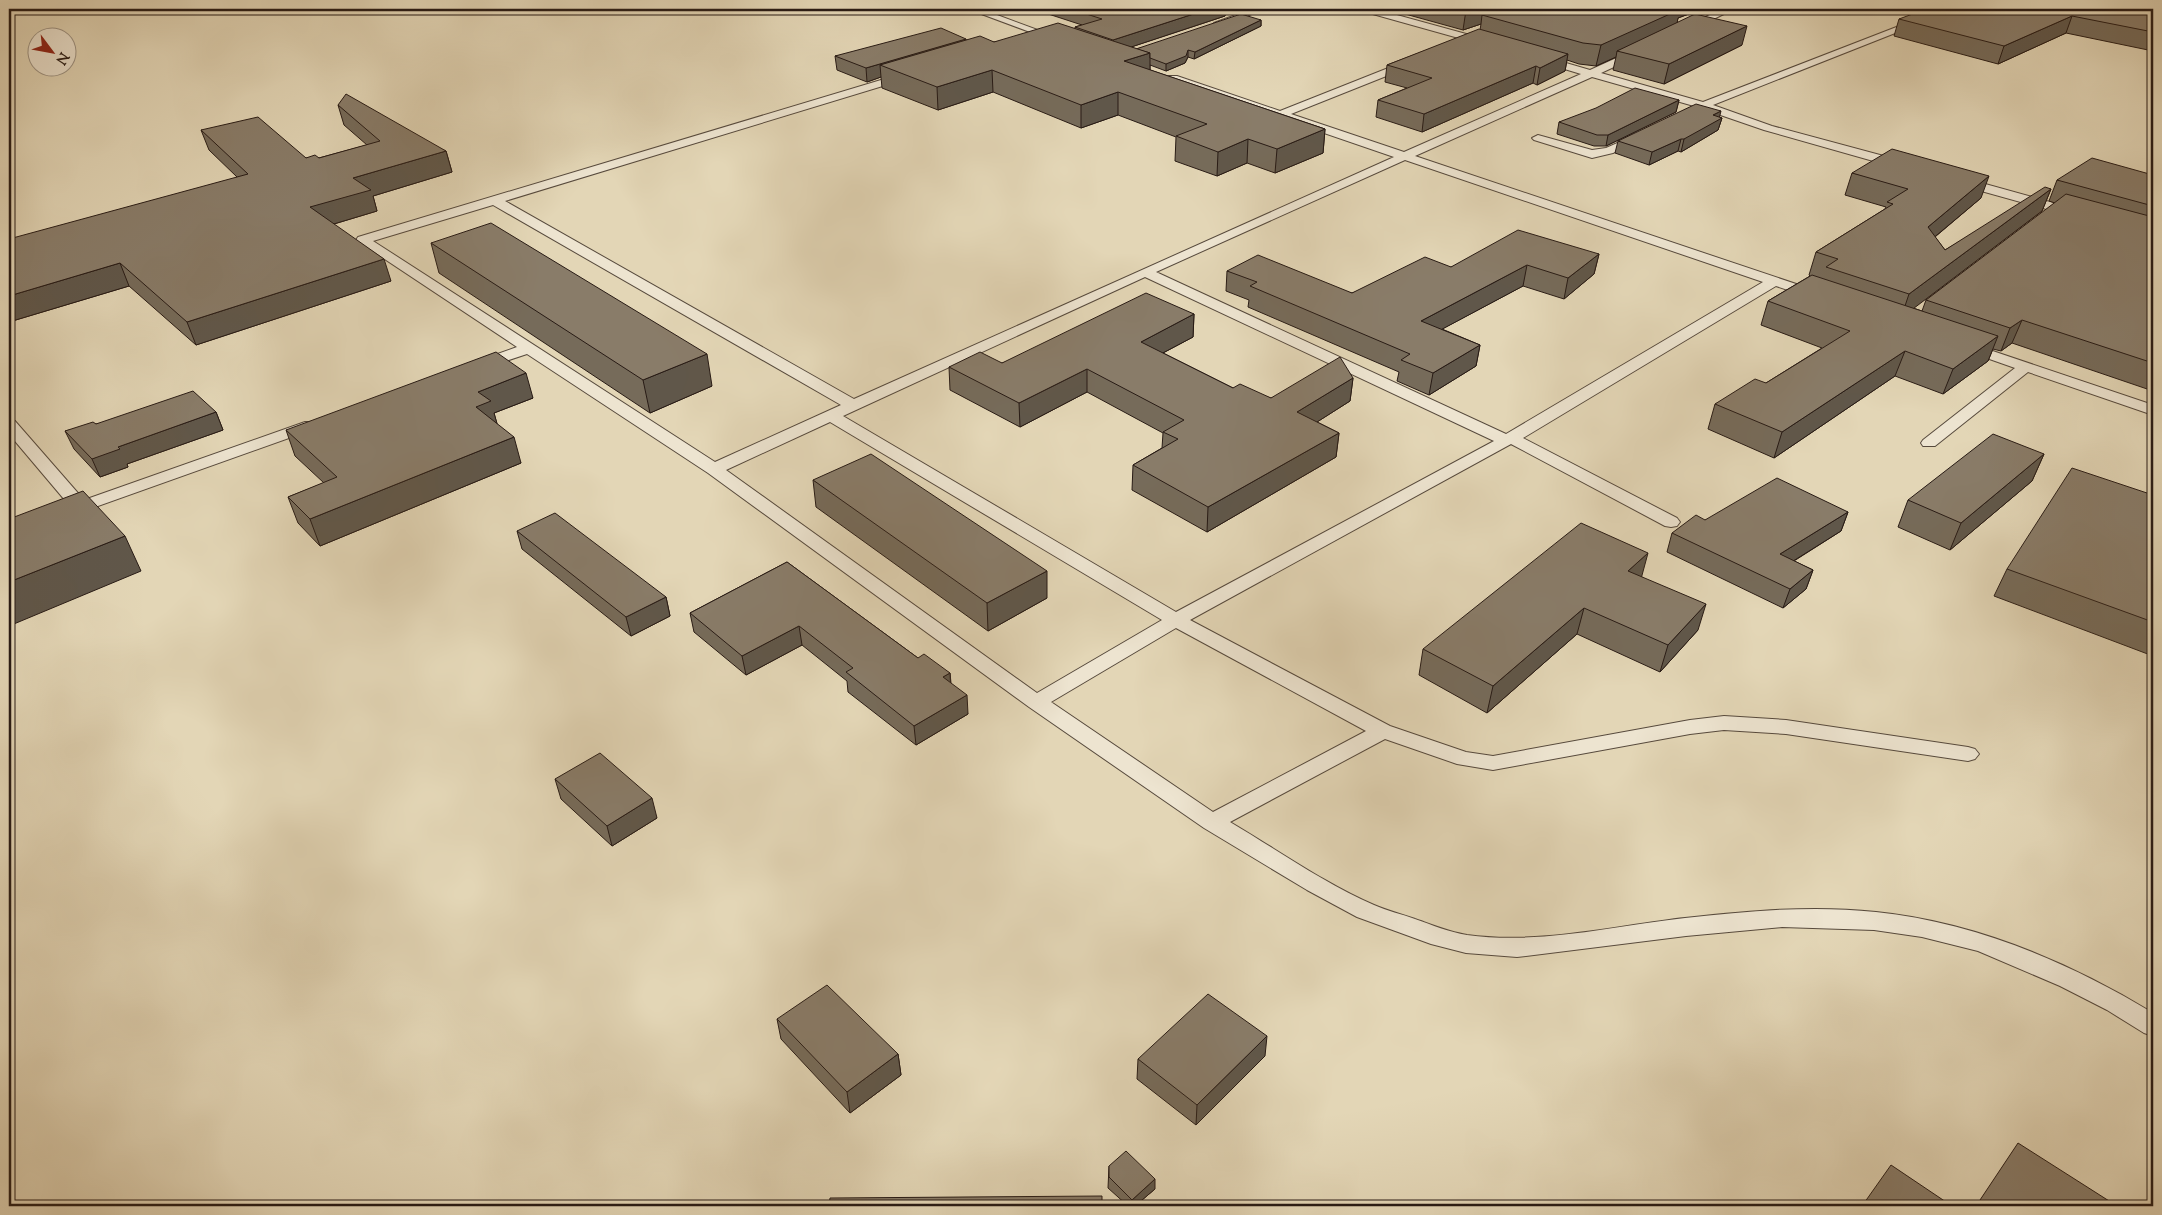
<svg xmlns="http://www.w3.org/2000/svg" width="2162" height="1215" font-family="'Sorts Mill Goudy',serif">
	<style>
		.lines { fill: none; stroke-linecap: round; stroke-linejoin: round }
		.service-casing { stroke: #574a3d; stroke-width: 2 }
		.service { fill: #ede4d0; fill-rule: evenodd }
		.wall { fill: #766b5a; stroke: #281b15 }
		.shaded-wall { fill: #60574a; stroke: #281b15 }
		.building { fill: #897c69; stroke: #281b15 }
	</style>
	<rect width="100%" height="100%" fill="#e3d6b6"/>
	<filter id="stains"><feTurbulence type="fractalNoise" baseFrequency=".004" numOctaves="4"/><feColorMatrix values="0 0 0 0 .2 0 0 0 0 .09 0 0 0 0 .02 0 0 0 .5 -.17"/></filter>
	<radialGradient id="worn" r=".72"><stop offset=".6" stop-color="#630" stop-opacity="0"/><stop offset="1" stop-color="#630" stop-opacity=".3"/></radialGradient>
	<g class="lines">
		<defs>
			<g id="service">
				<path d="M968,9H981L1062,39L1060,41H1054Z"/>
				<path d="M1252,9H1265L1222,25L1219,26L1214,23Z"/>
				<path d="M1360,9H1375L1488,40L1489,42L1484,45L1480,44L1362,11Z"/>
				<path d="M1722,9H1734L1691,30L1688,31L1683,28Z"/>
				<path d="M1943,9H1956L1713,105L1772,126L1906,162L1908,165L1906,168H1898L1764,130L1703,109H1695L1694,106L1592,77L1415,156L1820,292L1822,295L1820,298L1815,299L1776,286L1523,438L1677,518L1680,522L1677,526L1671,527L1665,526L1511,444L1190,620L1390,726L1466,752L1493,756L1690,720L1724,716L1786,720L1968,747L1975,749L1979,754L1975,759L1968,761L1786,734L1724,730L1690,734L1493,770L1457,764L1385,739L1230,822C1276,849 1325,884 1374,905C1387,911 1402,914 1415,919C1432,925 1449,932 1467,935C1539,945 1613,926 1685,918C1748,911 1812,905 1876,912C1974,922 2069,962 2153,1013V1036L2144,1033L2107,1010L2060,986L1978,951L1922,937L1874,930L1782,927L1686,936L1517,957L1466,953L1431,944L1357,917L1307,890L1204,828L1029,707L708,473L527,354L485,368H475L473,365L475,362L517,347L356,240L358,237L901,74H909L910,76L909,78L505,201L854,399L1394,157L1169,80L1168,78L1169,76H1177L1280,111L1406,61H1414V65L1291,114L1404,152L1581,74L1538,61V57L1542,56L1590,70L1634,50H1642V54L1601,73L1703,102ZM1405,160L1763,282L1506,434L1156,272ZM493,205L841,405L715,462L373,241ZM1145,277L1494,441L1176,612L843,416ZM830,422L1162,620L1037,693L726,470ZM1176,628L1366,731L1213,812L1051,702Z"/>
				<path d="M1638,134L1644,137L1642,139L1613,153L1592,158L1534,140L1532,138L1538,135L1592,150L1606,148Z"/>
				<path d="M1960,177L2079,210L2081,213L2075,217L1956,184L1954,181Z"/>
				<path d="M1966,342L2153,405V415L2028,372L1935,446H1923L1921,443L1923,440L2015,368L1961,349L1959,346L1961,343Z"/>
				<path d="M9,419L15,421L84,500L305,422H317L319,425L317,428L70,516L64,515L61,511L64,507L69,505L9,434Z"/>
			</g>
		</defs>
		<!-- service casing -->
		<use href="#service" class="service-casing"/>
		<!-- service -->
		<use href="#service" class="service"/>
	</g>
	<!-- wall -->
	<g class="wall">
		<path d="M1033,9H1226L1225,16L1131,47L1136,49L1261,20V26L1194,59L1188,57L1185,63L1166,71L1150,65V70L1325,129L1323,153L1275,173L1247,163L1217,176L1175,161L1176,137L1118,115L1081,128L993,92L938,110L882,88L881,77L867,82L837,70L835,56L966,40L994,42L1075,29V27L1082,25Z"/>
		<path d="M1387,9H1702L1678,18L1677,22L1742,45L1664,84L1613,70L1616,57L1596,66L1579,64L1567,60L1565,71L1537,85L1533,83L1422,132L1376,117L1378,100L1407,88L1385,82L1387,65L1480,30L1481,24L1463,30Z"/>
		<path d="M2153,9V51L2066,33L1998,64L1894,36L1899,19L1988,12Z"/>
		<path d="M1679,100L1676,112L1606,146H1594L1557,134L1559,122Z"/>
		<path d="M338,105L446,151L452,172L373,196L377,211L334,224L391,281L196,345L129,286L9,322L237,177L209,150L201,130L306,158H319L367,145L344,125Z"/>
		<path d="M1719,117L1722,118L1718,130L1681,152L1678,151L1649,165L1615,153L1618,141Z"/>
		<path d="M1852,173L1981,198L1935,237L1945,250L2051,189L2042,211L1913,308L1922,311L1926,300L2055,203L2049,201L2057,180L2153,175V391L2012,343L2001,351L1993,349L1988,361L1943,394L1895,376L1774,458L1708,429L1715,404L1766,383L1822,348L1761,325L1768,301L1810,276L1809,275L1816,252L1885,209L1886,207L1845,195Z"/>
		<path d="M431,243L712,386L650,413L439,273Z"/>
		<path d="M1599,254L1594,274L1564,299L1523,286L1442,329L1480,345L1476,366L1429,395L1397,381L1399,372L1248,307L1249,300L1226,291L1227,271L1352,293L1451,267Z"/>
		<path d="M1194,314L1193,337L1163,353L1233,388L1271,398L1353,378L1350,401L1317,422L1339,433L1336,457L1207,532L1132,490L1133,465L1162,448L1163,433L1087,392L1020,427L950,390L949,367L1002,363Z"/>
		<path d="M533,398L494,413L497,424L521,463L320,546L298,523L288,497L324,483L295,456L286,430Z"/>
		<path d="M216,412L223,430L127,464L128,467L100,477L74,449L65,431L96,424Z"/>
		<path d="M2044,454L2032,481L1950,550L1898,527L1908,500Z"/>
		<path d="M813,480L1047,598L988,631L816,507Z"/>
		<path d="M2153,495V656L1994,596L2007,569Z"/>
		<path d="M1848,512L1841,531L1794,561L1813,570L1806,589L1783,608L1667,552L1672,533L1705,520Z"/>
		<path d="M517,531L666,597L670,616L631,636L522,549Z"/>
		<path d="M787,562L918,658L950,673L951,683L968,714L916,745L848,692L847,681L802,645L746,675L694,632L690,613Z"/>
		<path d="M1641,576L1698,630L1660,672L1577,634L1487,713L1419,675L1423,649Z"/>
		<path d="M555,779L657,818L612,846L561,799Z"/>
		<path d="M777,1019L898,1054L901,1075L850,1113L781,1039Z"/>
		<path d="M1265,1056L1196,1125L1137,1079L1138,1059Z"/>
		<path d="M1109,1166L1155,1189L1135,1206H1128L1108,1188Z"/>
	</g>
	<!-- shaded-wall -->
	<g class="shaded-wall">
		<path d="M1209,9H1226L1225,16L1113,53V40Z"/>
		<path d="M1471,9H1523L1482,15L1481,24L1463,30L1466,10Z"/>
		<path d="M1667,9H1702L1678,18L1676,29L1617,51L1616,57L1596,66L1601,45Z"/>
		<path d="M2072,16L2066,33L1998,64L2004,46Z"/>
		<path d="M1261,20V26L1194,59L1195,52Z"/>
		<path d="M1747,26L1742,45L1664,84L1669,64Z"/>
		<path d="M966,39L967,52L880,65L881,77L867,82L866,68Z"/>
		<path d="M1188,50V57L1185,63L1166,71V64Z"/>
		<path d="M1150,53V76L1124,61Z"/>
		<path d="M1568,54L1565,71L1537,85L1540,68Z"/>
		<path d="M1536,66L1533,83L1422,132L1424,114Z"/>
		<path d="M992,70L993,92L938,110L937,87Z"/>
		<path d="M1118,92V115L1081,128V105Z"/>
		<path d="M1679,100L1676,112L1606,146L1608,135Z"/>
		<path d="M1721,111L1719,119L1722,118L1718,130L1681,152L1684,139L1713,115Z"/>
		<path d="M1325,129L1323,153L1275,173L1277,149Z"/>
		<path d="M1248,139L1247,163L1217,176L1218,152Z"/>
		<path d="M1681,139L1678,151L1649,165L1652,152Z"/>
		<path d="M446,151L452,172L373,196L377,211L317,229L310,207L353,178Z"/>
		<path d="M1989,176L1981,198L1919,250L1928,227Z"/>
		<path d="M2051,189L2042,211L1901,318L1909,294Z"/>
		<path d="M1599,254L1594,274L1564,299L1568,278Z"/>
		<path d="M384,259L391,281L196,345L187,322Z"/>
		<path d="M120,263L129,286L9,322V296Z"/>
		<path d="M1527,265L1523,286L1418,342L1421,321Z"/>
		<path d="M1194,314L1193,337L1140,365L1141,342Z"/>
		<path d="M2022,320L2012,343L2001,351L2010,328Z"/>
		<path d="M1998,336L1988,361L1943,394L1953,369Z"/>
		<path d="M1480,345L1476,366L1429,395L1433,373Z"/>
		<path d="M1905,351L1895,376L1774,458L1782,432Z"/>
		<path d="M707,354L712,386L650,413L643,380Z"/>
		<path d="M1087,369V392L1020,427L1019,403Z"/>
		<path d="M526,373L533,398L494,413L498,427L476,407L478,392Z"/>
		<path d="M1353,378L1350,401L1295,436L1297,412Z"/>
		<path d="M216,412L223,430L127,464L128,467L100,477L92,459L118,447Z"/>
		<path d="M1339,433L1336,457L1207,532L1208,507Z"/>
		<path d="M514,437L521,463L320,546L310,519Z"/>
		<path d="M2044,454L2032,481L1950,550L1961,523Z"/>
		<path d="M1848,512L1841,531L1774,573L1780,554Z"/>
		<path d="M125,536L141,571L9,626V582Z"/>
		<path d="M1648,553L1641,579L1628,571Z"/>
		<path d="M1813,570L1806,589L1783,608L1790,589Z"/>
		<path d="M1047,571V598L988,631L987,603Z"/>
		<path d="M666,597L670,616L631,636L626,617Z"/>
		<path d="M1706,604L1698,630L1660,672L1668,645Z"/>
		<path d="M1584,608L1577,634L1487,713L1493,686Z"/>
		<path d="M799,626L802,645L746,675L742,656Z"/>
		<path d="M950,673L951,693L943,677Z"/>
		<path d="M967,695L968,714L916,745L914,726Z"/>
		<path d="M652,798L657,818L612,846L607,826Z"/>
		<path d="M1267,1036L1265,1056L1196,1125L1197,1105Z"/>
		<path d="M898,1054L901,1075L850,1113L847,1092Z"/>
		<path d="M1155,1179V1189L1135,1206H1131L1132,1200Z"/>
	</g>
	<!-- building -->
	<g class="building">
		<path d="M1071,9H1209L1113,40L1075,27L1102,19Z"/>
		<path d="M1460,9H1471L1466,10Z"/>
		<path d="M1499,9H1681L1601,45L1583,43L1482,15Z"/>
		<path d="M1926,9H1973L1988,12L1994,9H2153V32L2072,16L2004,46L1899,19Z"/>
		<path d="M1241,14L1261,20L1195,52L1188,50L1186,56L1166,64L1150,58V53L1136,49Z"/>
		<path d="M1695,14L1747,26L1669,64L1617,51Z"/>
		<path d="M1058,23L1150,53L1124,61L1325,129L1277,149L1248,139L1218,152L1176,136L1207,124L1118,92L1081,105L992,70L937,87L880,65L980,36L994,42Z"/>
		<path d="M941,28L966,39L866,68L835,56Z"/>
		<path d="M1479,29L1568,54L1540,68L1536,66L1424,114L1378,100L1432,78L1387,65Z"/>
		<path d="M1635,88L1679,100L1608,135H1597L1559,122L1596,108Z"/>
		<path d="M346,94L446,151L353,178L371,190L310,207L384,259L187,322L120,263L9,296V239L248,174L201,130L258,117L306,158L315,155L319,158L380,141L338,105Z"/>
		<path d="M1696,104L1721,111L1713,115L1722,118L1684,139H1681L1652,152L1618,141Z"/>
		<path d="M1892,149L1989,176L1928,227L1945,250L2045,187L2051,189L1909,294L1826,267L1838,259L1816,252L1893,204L1887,202L1908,189L1852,173Z"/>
		<path d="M2092,158L2153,175V206L2057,180Z"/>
		<path d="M2066,194L2153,217V363L2022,320L2010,328L1926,300Z"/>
		<path d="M491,223L707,354L643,380L431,243Z"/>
		<path d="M1518,230L1599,254L1568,278L1527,265L1421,321L1480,345L1433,373L1401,360L1410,354L1250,286L1257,282L1227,271L1258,255L1352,293L1425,257L1451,267Z"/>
		<path d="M1812,275L1998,336L1953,369L1905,351L1782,432L1715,404L1755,379L1766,383L1850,331L1768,301Z"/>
		<path d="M1146,293L1194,314L1141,342L1233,388L1240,384L1271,398L1340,357L1353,378L1297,412L1339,433L1208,507L1133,465L1178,439L1163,432L1184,420L1087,369L1019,403L949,367L980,352L1002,363Z"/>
		<path d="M496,352L526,373L478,392L491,401L476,407L514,437L310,519L288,497L337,477L286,430Z"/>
		<path d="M193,391L216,412L118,447L120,449L92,459L65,431L93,422L96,424Z"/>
		<path d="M1993,434L2044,454L1961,523L1908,500Z"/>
		<path d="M871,454L1047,571L987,603L813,480Z"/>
		<path d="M2072,468L2153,495V622L2007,569Z"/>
		<path d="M1777,478L1848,512L1780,554L1813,570L1790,589L1672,533L1696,515L1705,520Z"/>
		<path d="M83,491L125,536L9,582V519Z"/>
		<path d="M555,513L666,597L626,617L517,531Z"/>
		<path d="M1581,523L1648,553L1628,571L1706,604L1668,645L1584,608L1493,686L1423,649Z"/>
		<path d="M787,562L918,658L924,654L950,673L943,677L967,695L914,726L846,672L853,668L799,626L742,656L690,613Z"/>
		<path d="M600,753L652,798L607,826L555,779Z"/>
		<path d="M827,985L898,1054L847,1092L777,1019Z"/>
		<path d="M1208,994L1267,1036L1197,1105L1138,1059Z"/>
		<path d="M2018,1143L2117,1206H1976Z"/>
		<path d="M1126,1151L1155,1179L1132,1200L1109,1177V1166Z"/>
		<path d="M1891,1165L1952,1206H1862Z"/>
		<path d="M1102,1196V1206H829L830,1198Z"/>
	</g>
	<!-- margin -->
	<rect width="2162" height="1215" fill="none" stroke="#e3d6b6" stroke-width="30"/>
	<rect x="10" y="10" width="2142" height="1195" fill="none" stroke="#281b15" stroke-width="2.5"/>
	<rect x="15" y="15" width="2132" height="1185" fill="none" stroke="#281b15"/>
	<!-- north arrow -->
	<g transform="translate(52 52) rotate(122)"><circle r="24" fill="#ede4d0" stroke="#9e9485"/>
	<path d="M0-4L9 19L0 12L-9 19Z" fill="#8f2418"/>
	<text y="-8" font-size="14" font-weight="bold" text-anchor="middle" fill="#281b15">N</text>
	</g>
	<rect width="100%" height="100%" filter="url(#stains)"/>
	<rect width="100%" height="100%" fill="url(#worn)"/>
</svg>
